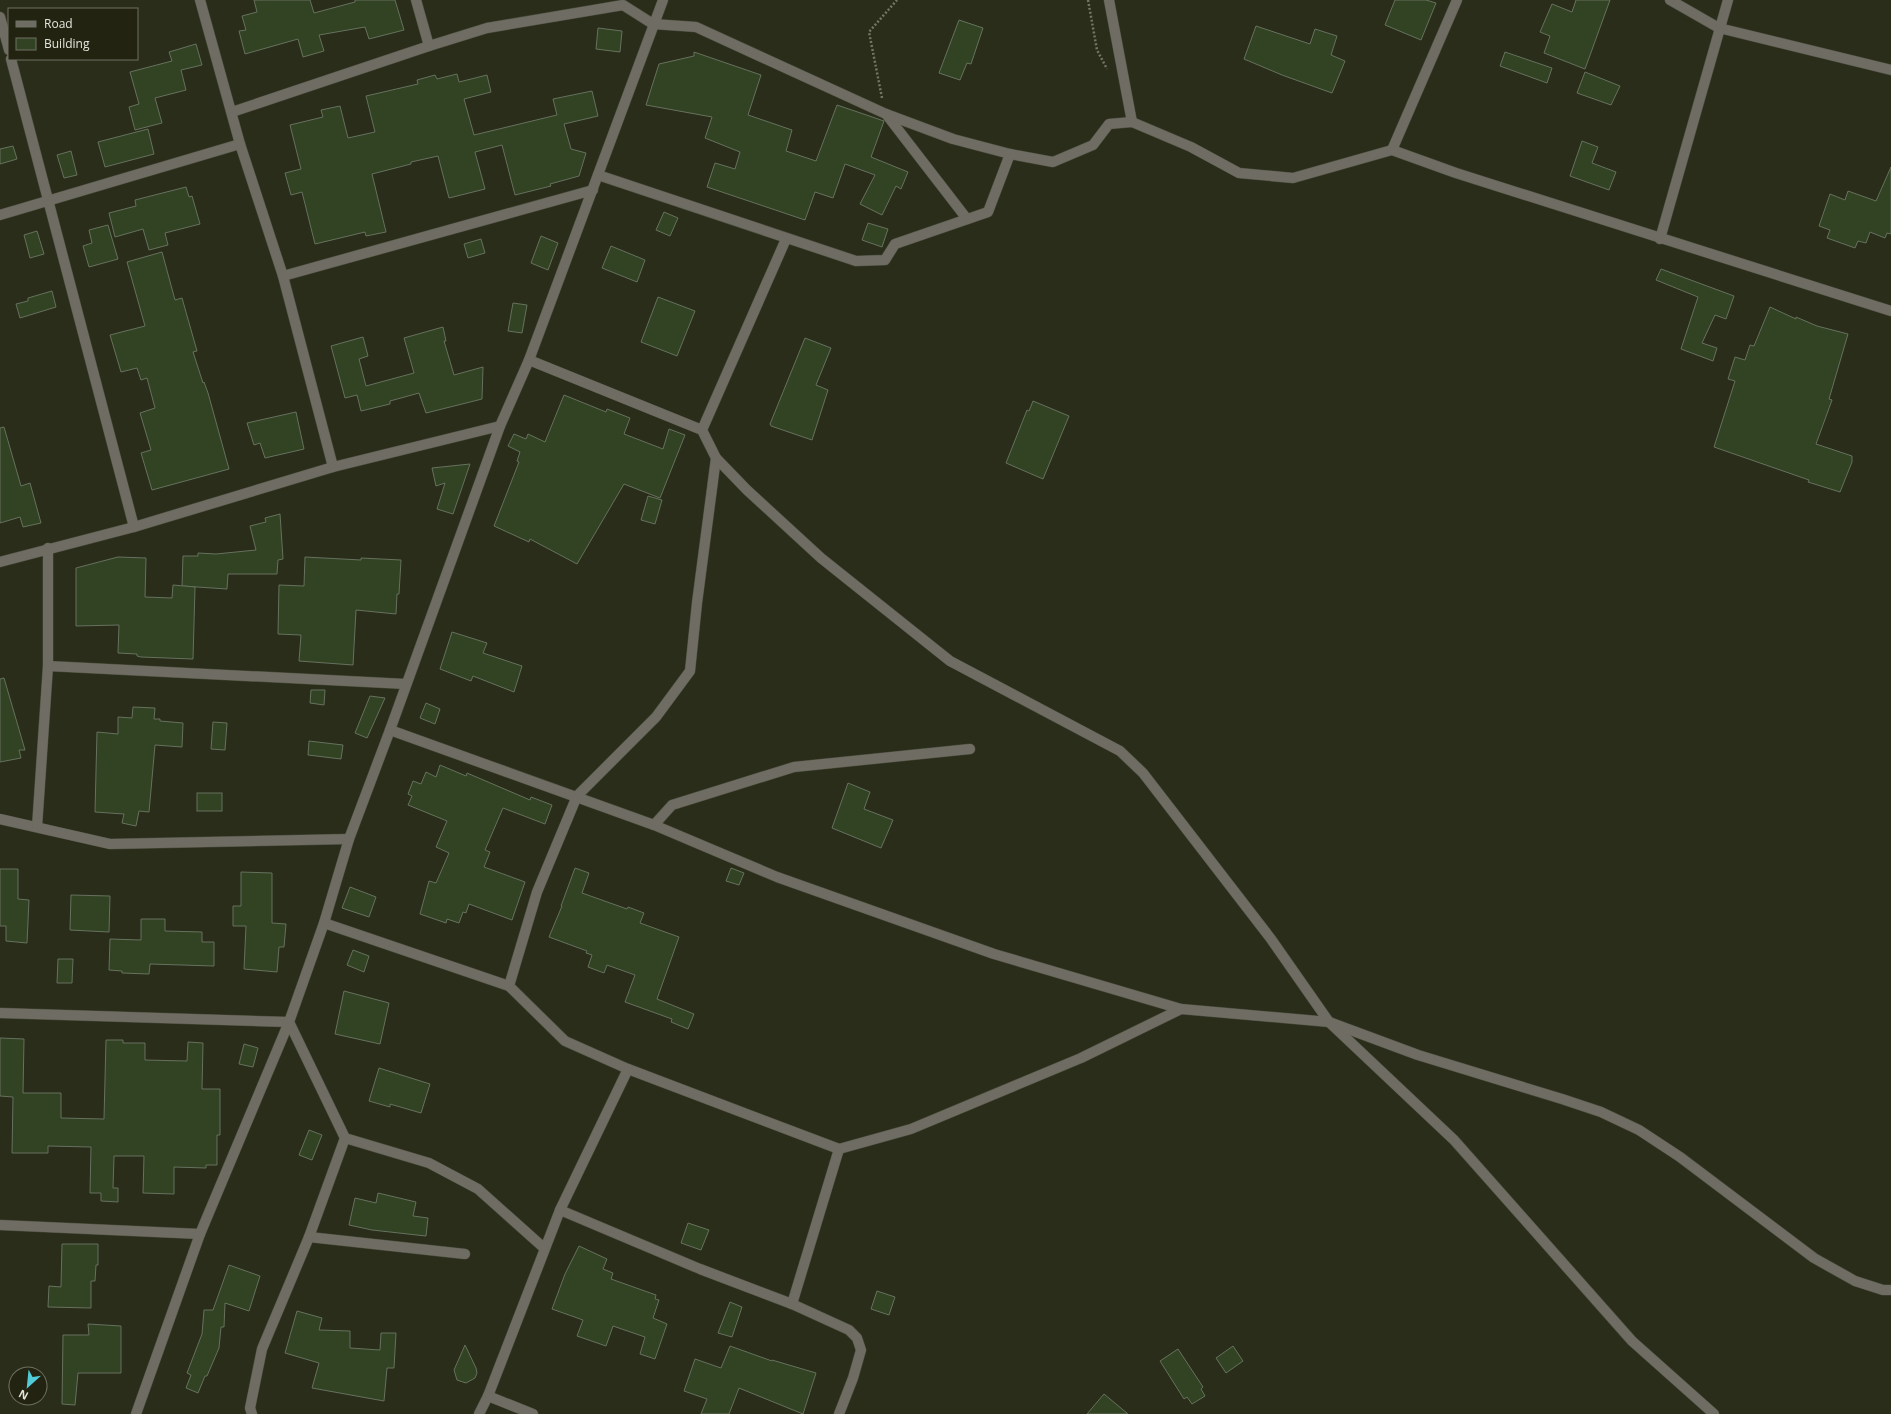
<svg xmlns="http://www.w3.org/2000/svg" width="1891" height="1414" font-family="'Open Sans',sans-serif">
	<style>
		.building { fill: #324323; stroke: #66715e }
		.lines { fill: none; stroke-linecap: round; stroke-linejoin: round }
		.street-casing { stroke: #494b3a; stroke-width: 11 }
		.path { stroke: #747566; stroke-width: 2.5; stroke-dasharray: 2 2; stroke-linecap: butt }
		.street { stroke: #6f6c63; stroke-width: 10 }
	</style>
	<rect width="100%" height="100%" fill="#2b2d1b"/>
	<!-- building -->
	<g class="building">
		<path d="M254,0H310L314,13L355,2V0H395L404,30L369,39L365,27L319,35L324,51L303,57L298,39L245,54L239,31L246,30L242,16L257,12Z"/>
		<path d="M1395,0H1426L1436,3L1421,40L1385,25Z"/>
		<path d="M1576,0H1610L1585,69L1544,53L1550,36L1540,32L1552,4L1572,12Z"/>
		<path d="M959,20L983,28L971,64L967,63L960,80L939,73Z"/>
		<path d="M1256,26L1310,44L1315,29L1337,36L1331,55L1345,61L1332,93L1282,75L1244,59Z"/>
		<path d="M598,28L622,31L620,52L596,49Z"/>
		<path d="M196,44L202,65L181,70L186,90L155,98L162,123L135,130L129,107L139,104L130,72L172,61L169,52Z"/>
		<path d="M694,52L761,75L748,115L792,130L786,151L816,161L837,105L884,121L871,157L908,172L901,189L896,186L882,215L860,204L875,175L845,164L833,198L815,192L805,220L707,187L715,163L735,169L740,152L705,138L712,117L646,105L659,64L694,56Z"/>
		<path d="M1505,52L1552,68L1547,83L1500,66Z"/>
		<path d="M1585,72L1620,86L1611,105L1577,93Z"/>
		<path d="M457,74L459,82L487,75L491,92L464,99L474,135L557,115L553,99L592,91L598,116L564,124L571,149L586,153L579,176L550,184L551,186L515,195L502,145L475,152L485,189L449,198L438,156L411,162V164L372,174L386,232L366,236L365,232L315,244L302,192L291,195L285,173L301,169L290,125L323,117L321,110L340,106L348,138L375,132L366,96L418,84L417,80L435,75L437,79Z"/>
		<path d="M148,129L154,154L105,167L98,142Z"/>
		<path d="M1582,141L1598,147L1592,163L1616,172L1609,190L1570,176Z"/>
		<path d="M13,146L17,159L0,164V149Z"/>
		<path d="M71,151L77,175L64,178L57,155Z"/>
		<path d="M1891,167V234L1887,233L1885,238L1870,232L1866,243L1858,241L1855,248L1827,238L1830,230L1819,226L1830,194L1845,200L1848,191L1876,201Z"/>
		<path d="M186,187L189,197L192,196L200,224L165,233L168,245L149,250L143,229L115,237L109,213L136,206L135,200Z"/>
		<path d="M664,212L678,218L670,236L656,230Z"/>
		<path d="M868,223L888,229L882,247L862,240Z"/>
		<path d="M108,225L118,259L89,267L83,246L92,243L89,230Z"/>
		<path d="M37,231L44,254L30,258L24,235Z"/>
		<path d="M541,236L558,243L548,270L531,263Z"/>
		<path d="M481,239L485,253L468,258L464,244Z"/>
		<path d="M611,246L645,260L637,282L602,268Z"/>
		<path d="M162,252L175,300L182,298L197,351L193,352L203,383L204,382L208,393L229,469L152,490L141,453L151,450L140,413L155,408L147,378L141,380L137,368L121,372L110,335L145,326L127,262Z"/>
		<path d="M1661,269L1734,296L1726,319L1715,315L1702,343L1717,348L1713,361L1681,349L1698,297L1656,280Z"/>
		<path d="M52,291L56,307L20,318L16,304L28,301V298Z"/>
		<path d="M658,297L695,311L677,356L641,342Z"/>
		<path d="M513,303L527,305L522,333L508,331Z"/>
		<path d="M1770,307L1796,319V317L1817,326L1848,334L1829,399L1832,400L1816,444L1852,456V462L1840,492L1808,482L1809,480L1714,447L1735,381L1728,379L1735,357L1745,360L1750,345L1754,346Z"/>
		<path d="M443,327L446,341H444L454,375L483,367L482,399L426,413L419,393L390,401V404L361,411L357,395L345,398L331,346L363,337L368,356L359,359L366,386L414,373L404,338Z"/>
		<path d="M805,338L831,348L816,385L828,390L812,440L771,426L770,424Z"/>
		<path d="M564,395L606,412L607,409L630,418L624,434L663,449L669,429L685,435L660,498L624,484L577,564L530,539L529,542L494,526L519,462L517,461L520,452L508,446L514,434L526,439L528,434L545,442Z"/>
		<path d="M1033,401L1069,416L1043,479L1006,463L1027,410L1029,411Z"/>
		<path d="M296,412L304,449L265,458L260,443L254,445L247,423Z"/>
		<path d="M4,427L21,486L30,483L41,523L23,527L20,517L0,523V428Z"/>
		<path d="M470,464L453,514L437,509L445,483L436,486L432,468Z"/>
		<path d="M648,496L662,500L655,524L641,520Z"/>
		<path d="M280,514L283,559L278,560L277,574H228L227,589L182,586L183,556H198V553L216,554L256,550L250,526L266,522L265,518Z"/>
		<path d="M118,557L146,558L145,597L172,598L173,585L195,587L193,659L141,657L137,656V654L118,653L119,625L76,626V568Z"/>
		<path d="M305,557L361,560V558L401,560L399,594H397L396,614L356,610L353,665L299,661L301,635L278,634L279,585L304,586Z"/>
		<path d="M452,632L487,643L483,653L522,666L514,692L473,676L471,681L440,669Z"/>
		<path d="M4,678L25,750H19L21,758L0,762V679Z"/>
		<path d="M311,690H325L324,705L310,703Z"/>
		<path d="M370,696L385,698L367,738L355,733Z"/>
		<path d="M426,703L440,709L435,724L420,718Z"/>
		<path d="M133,707L155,708L154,719H160V721L183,723L182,747L155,745L149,812L139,811L136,826L122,823L124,814L95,812L97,732L118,734V717L132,718Z"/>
		<path d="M213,722L227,723L225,750L211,749Z"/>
		<path d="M309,741L343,745L341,759L308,755Z"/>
		<path d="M440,765L466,776L467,773L530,800L531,797L552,805L545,824L503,808L485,850L490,852L484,867L525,882L512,920L469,904L466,913L463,912L459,923L447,919L446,923L420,914L429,881L436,883L449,853L436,847L447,821L408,805L412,796L408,794L413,781L421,784L426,772L436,777Z"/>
		<path d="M848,783L870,792L864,809L893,820L881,848L832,828Z"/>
		<rect x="197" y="793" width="25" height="18"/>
		<path d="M575,868L589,873L582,893L627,909L628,907L644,913L640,923L679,937L657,999L694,1014L688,1029L671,1022L672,1019L625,1002L635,975L607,965L604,973L588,967L592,955L586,953L587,951L549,937L562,906H561Z"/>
		<path d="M731,868L744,873L739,885L726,881Z"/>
		<path d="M0,869H18V899L29,900L27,943L6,941V926H0Z"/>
		<path d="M241,872L272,873V923L286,924L284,947H279L277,972L244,969L246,926H233V906H241Z"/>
		<path d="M350,887L376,897L369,917L342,908Z"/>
		<path d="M71,895L110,896L109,932L70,930Z"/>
		<path d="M141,919H165V931L202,932V942H214V966L150,964L149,974L122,973V971L109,970L110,939L141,940Z"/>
		<path d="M353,950L369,956L364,972L347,965Z"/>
		<path d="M58,959H73L72,983H57Z"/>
		<path d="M344,991L389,1003L380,1044L335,1034Z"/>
		<path d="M0,1038L24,1039L23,1093H61V1118L104,1119L106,1040H123V1043H145V1060L187,1061L188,1042L203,1043L202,1089H220V1135H217V1165H206V1168L174,1167V1194L143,1193L144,1156H114L113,1188H118V1202L101,1201V1193H90L91,1147L48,1146V1153H12L13,1097L0,1096Z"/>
		<path d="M244,1044L258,1048L253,1067L239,1064Z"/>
		<path d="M379,1068L430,1084L421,1113L390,1104V1107L369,1101Z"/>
		<path d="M309,1130L322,1135L312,1160L299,1155Z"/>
		<path d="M378,1193L416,1202L413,1216L428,1218L426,1236L372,1230L349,1225L355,1198L376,1203Z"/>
		<path d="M688,1223L709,1230L701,1250L681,1243Z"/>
		<path d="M62,1244H98V1265H96L95,1281H91V1308L48,1307L49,1286L61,1287Z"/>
		<path d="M579,1246L607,1259L603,1269L613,1273L611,1279L656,1295L655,1299L659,1300L653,1318L667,1324L655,1359L640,1354L645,1337L613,1326L606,1346L577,1336L583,1320L552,1309L565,1274Z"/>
		<path d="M229,1265L260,1276L249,1311L225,1303L224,1327H221L219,1348L207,1376H205L198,1393L186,1388L191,1375L187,1373L202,1334L204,1310H213Z"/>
		<path d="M877,1291L895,1297L889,1315L871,1309Z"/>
		<path d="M730,1302L742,1307L732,1337L718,1333Z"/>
		<path d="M297,1311L322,1318L319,1330L350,1331V1348L380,1350L381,1333H396L394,1368H387L384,1401L312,1388L319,1363L285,1353Z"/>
		<path d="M88,1324L121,1326V1373H78L75,1405L62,1404L63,1335H89Z"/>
		<path d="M465,1345L476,1368L477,1373L475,1378L466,1383L457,1380L454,1370Z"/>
		<path d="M730,1346L772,1361V1360L816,1373L803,1414L739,1388L729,1414H701L707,1399L684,1391L695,1359L721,1368Z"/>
		<path d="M1233,1346L1243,1361L1226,1373L1216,1358Z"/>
		<path d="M1178,1349L1203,1387L1201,1389L1205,1396L1192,1404L1187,1397L1184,1399L1160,1361Z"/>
		<path d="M1104,1394L1128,1414H1087Z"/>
	</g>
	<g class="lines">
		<defs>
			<g id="street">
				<path d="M200,0L240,144L283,276L333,467"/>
				<path d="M416,0L429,46L487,28L623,5L653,24L696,27L886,114L967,219"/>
				<path d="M1109,0L1132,122"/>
				<path d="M1670,0L1719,28L1891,70"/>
				<path d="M0,17L9,50"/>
				<path d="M11,59L134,527"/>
				<path d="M232,112L429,46"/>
				<path d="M886,114L953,139L1010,154"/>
				<path d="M1392,150L1457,0"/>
				<path d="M598,175L856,261L885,260L895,244L988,212L1010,154L1053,162L1093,145L1109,124L1132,122L1191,147L1239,173L1293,178L1392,150L1456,173L1891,311"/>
				<path d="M0,215L240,144"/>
				<path d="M1660,239L1728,0"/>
				<path d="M283,276L593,190"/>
				<path d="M529,360L702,430L716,458L747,490L821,558L950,661L1120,751L1143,773L1271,939L1329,1022L1454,1140L1632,1341L1714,1414"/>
				<path d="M702,430L786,239"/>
				<path d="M48,548V666L406,684"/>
				<path d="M0,562L134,527L333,467L500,426"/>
				<path d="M390,730L654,825L777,877L994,954L1181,1009L1329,1022L1418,1055L1562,1099L1601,1112L1639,1130L1680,1157L1814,1258L1855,1281L1883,1290H1891"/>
				<path d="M0,819L110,844L349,839"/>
				<path d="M654,825L672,805L794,767L970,749"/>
				<path d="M37,827L48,666"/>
				<path d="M324,923L509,986L565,1041L628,1069L839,1149L911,1129L1081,1058L1181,1009"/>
				<path d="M509,986L537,892L577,796L656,717L690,671L697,603L716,458"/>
				<path d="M0,1013L289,1022L345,1138L429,1163L478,1189L544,1248"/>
				<path d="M560,1210L700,1269L792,1304L849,1330L857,1338L861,1350L853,1378L839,1414"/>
				<path d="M0,1225L200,1234"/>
				<path d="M309,1237L465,1254"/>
				<path d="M792,1304L839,1149"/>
				<path d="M488,1396L560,1210L628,1069"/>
				<path d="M136,1414L200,1234L289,1022L324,923L349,839L390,730L500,426L529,360L663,0"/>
				<path d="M252,1414L250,1408L262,1349L309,1237L345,1138"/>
				<path d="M479,1414L488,1396L533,1414"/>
			</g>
		</defs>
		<!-- street casing -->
		<use href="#street" class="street-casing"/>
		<!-- path -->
		<g class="path">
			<path d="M1088,0L1097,50L1107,69"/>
			<path d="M882,98L869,32L897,0"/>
		</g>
		<!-- street -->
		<use href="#street" class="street"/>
	</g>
	<!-- legend -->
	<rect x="8" y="8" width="130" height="52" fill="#222311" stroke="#707162"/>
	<rect x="16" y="21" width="20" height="6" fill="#6f6c63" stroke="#707162"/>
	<text x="44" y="28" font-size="12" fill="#e5e6db">Road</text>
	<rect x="16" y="38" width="20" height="12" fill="#324323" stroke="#707162"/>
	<text x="44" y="48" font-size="12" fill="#e5e6db">Building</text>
	<!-- north arrow -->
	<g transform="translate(28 1386) rotate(207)"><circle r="19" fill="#222311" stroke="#707162"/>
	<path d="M0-3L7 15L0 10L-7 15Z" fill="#52cbd8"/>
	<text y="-6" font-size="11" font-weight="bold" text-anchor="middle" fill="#e5e6db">N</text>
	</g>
</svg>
